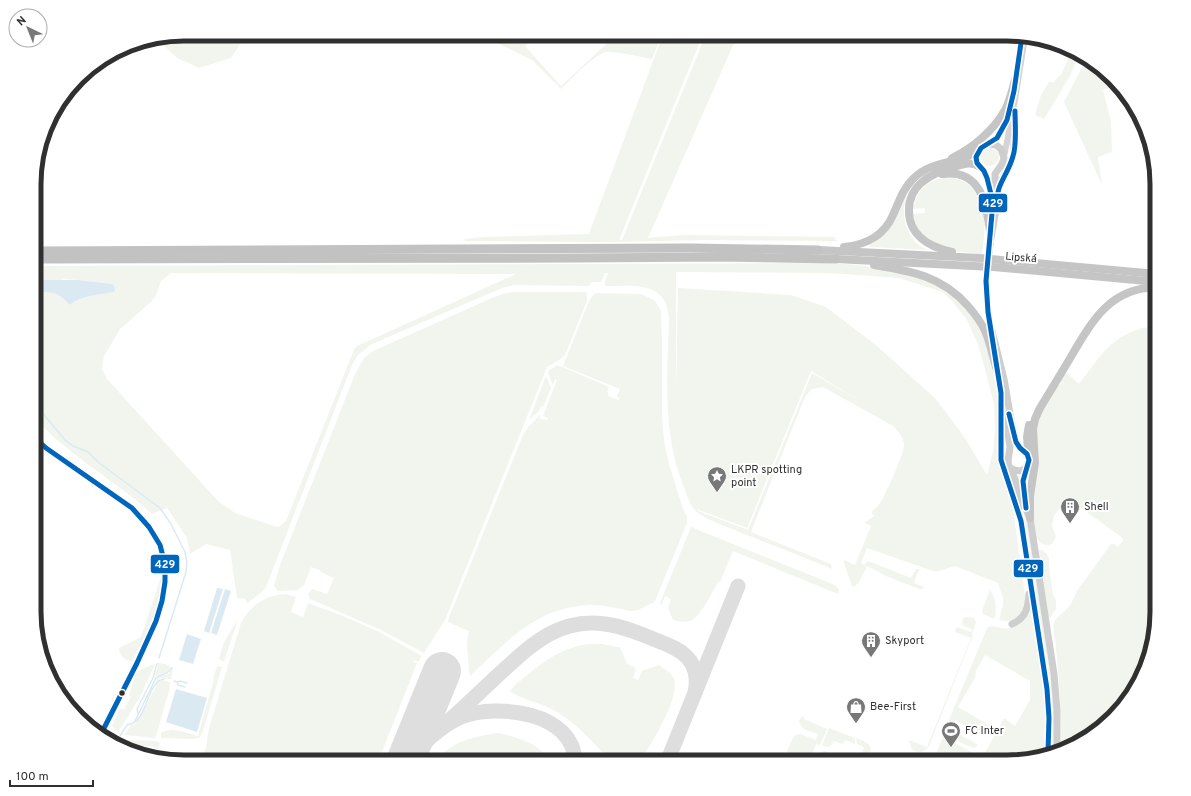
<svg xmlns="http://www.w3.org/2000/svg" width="1191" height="796" font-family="Overpass,sans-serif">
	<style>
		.green { fill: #f2f5ed; fill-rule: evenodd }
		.water { fill: #dbeaf2 }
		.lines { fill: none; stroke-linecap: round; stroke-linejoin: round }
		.stream { stroke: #dbeaf2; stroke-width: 1.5 }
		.taxiway { stroke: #dedede; stroke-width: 15 }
		.runway { stroke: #dedede; stroke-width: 38 }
		.minor { stroke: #d4d4d4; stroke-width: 5 }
		.tertiary { stroke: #d4d4d4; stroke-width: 6 }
		.secondary { stroke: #cecece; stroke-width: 7 }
		.trunk { stroke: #c5c5c5; stroke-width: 8 }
		.motorway { stroke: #c2c2c2; stroke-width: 9 }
		.secondary-bridge { stroke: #cecece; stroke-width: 7 }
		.bus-1-casing { stroke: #fff; stroke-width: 8 }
		.bus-1 { stroke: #0065bd; stroke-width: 5 }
		.bus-dot { fill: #303030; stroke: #fff; stroke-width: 1.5 }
		.labels { text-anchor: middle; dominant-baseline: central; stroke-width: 4; stroke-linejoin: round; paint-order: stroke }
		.street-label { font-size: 11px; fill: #303030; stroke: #fff }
		.poi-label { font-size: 11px; fill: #303030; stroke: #fff; text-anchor: start }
		.rim { fill: none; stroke: #303030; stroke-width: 5 }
		.line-badge { stroke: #fff; stroke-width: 1.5 }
		.badge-label { font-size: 11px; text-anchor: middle; font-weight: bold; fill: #fff }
	</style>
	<rect width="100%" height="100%" fill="#fff"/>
	<!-- green -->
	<g class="green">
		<path d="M184,34H247L231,58L199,68L177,58L157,39Z"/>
		<path d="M479,34H485L502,42L512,38L515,34H525L531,40L525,46L561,86L617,34H662L652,59C640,57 617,51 606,52C595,54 570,80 561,89L532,60Z"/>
		<path d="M663,34H703L619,240H622L706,34H738L648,238L682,235L834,237L837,241L706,240L609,242L465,241L464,239L484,237L589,234Z"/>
		<path d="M1072,50L1079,54L1070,76L1044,119L1035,115L1041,95L1049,82H1054L1062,73Z"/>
		<path d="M1087,58L1091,59L1115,86L1103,90L1111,121L1112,152L1098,157L1102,185L1064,102Z"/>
		<circle cx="990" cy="157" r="9"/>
		<path d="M947,177C990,182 987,221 982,254L953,251L923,238L914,221L913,214L925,213V208L913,209C918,189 927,180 947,177Z"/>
		<path d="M906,195C906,199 904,205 904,210C903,225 911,243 926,249V250L870,247V245L878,240Z"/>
		<path d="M827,263L858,265L906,273L937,284L962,303L975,321L983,337L991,362L998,396L999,429L1012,502L1026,602C1021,616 1015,624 999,620L1003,605V598L998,583L955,566L936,572L867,548L861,563L864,565L868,561L911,578L916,569H919L914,583L924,587L922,590L886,576L867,566L859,582L854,587L852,586L844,563V560L855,565L871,526L864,523L874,516L871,512L877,507L881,502C887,490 903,457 904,445C904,437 898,431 893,426L823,387L812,389L805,397L751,532L831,564L832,569C801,556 770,544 739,532C729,527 706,520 698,513C691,508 688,498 685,490C662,436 667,376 669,320C668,280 633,286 605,286V282L608,273H605L601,282H591L589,286L514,285L502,288L372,344L358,355L352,365L266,587C261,594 253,598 247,604L246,599L237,598L230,550L206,544L190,554L187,538L167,508L152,514C126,490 95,471 68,449C55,438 45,430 35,417V266ZM676,272L830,273L899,278L943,292L953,302L967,320L979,347L994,404L995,429L993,452L987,475L965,438L936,399L877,346L826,307L791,295L678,288L676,391ZM171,273L516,274L355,347L286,521L280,526L277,527L235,513L218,501L107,379L102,369L104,356L120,329L152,301L156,295L161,281ZM63,279L78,280L113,284L114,292C99,295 82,295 70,305L59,294L53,292ZM811,371L863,403L812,373L748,530L698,511V508L699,510L747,528Z"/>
		<path d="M513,292H586L587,294V301L565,355L559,360L547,367L445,620L424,653L381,630L310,599L308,594L312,589L327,594L334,578L321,572L319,570L311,567L304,585L298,590L278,591L274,586L280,565L355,374L364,358L373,351L492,298L506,293Z"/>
		<path d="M595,293L641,294L650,298L655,301L661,311L662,342V416L664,441L669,464L683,509L687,516V523L655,601L653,603C647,605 639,611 633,611C629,612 624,609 621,609C611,607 601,605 590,605C535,608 509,640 472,674V676L470,675L469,672L467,642L469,631L448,622V620L523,435L529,426L540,415V419L547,420L548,418L543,416L557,380L555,379L553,385L548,373L549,370L558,365L609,387L607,392L609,393L608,396L618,400L619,398L617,396L620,389L563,366L589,301Z"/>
		<path d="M1157,326V622L1149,661L1132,696L1082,742L1061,748C1062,715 1059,681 1056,648C1056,640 1052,631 1054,623C1056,617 1062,614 1066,610C1071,605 1074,598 1077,591L1111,544H1114L1118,547L1124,539L1080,507L1071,505L1059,509L1054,516L1052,525L1056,537L1052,544C1047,546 1042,545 1038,540C1027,525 1033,435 1039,416C1042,405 1051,394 1057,384L1060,385L1062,383L1059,381L1065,371L1079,384C1103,353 1114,330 1157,326Z"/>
		<path d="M546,376L551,388L544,405L541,407L539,411L529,420Z"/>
		<path d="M1018,475L1020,476L1051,677L1054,712V751H1052V717Z"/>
		<path d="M691,527L835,585L839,590L838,594L733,551L720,582H718C713,591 700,618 690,621C685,623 678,621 673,620L668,608L671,599L665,596L661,606L660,603Z"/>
		<path d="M1042,550L1047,554L1049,558V567L1053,594L1056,601V609L1050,618L1048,616L1038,551Z"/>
		<path d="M161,577C161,607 147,632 134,658L132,661C125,661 119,655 119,648L141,637Z"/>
		<path d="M990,589C995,598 998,609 994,619L983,614L982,611Z"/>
		<path d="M286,594L296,597L291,612L303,617L308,603L343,616L379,632L422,656L418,662L414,660L413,662L417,663L378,762H199L206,748L209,728L241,623C251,605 265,595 286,594Z"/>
		<path d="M1030,608L1043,687L1045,712L1044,753L1017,762H998L984,755L1004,718L1015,726L1030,700V681L985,655L976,671L975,678L958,707L989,725L983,736L956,720L951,729L978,745L974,748L965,745L944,732L987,628C994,623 1004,632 1012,627C1019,623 1025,613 1030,608Z"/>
		<path d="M966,617L974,618L976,622L972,634L973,635L929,746C924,753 917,754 911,748L909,740L927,747L971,638L955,632L957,627L971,632L972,629L964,626L962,624L963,619Z"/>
		<path d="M238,619L224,662L219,659L224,642Z"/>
		<path d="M588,644H602L617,647H620L627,664L634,667L636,670L633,678L638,680L642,671L659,665C663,669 669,670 673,677C683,695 650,745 640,762H611C592,741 575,721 550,708C537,702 520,699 510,691L518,682H519C540,664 560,648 588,644Z"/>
		<path d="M158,663L165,664L173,668V669L171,679L161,678L155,683L159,676L169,674L173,669L172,668C167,675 158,672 154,679L158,666L156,664Z"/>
		<path d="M155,664L140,697L118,732L112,726L120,708L124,710L131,696L129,695L134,679L133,678V676L142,669Z"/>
		<path d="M219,666L222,667L203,731L199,738L191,739L161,738V733C171,726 187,733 198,736L214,679L213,678L217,667Z"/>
		<path d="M162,680L170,682L169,691L156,736L154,738L124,735L131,725L135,724L140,717L157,684Z"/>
		<path d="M803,716L804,717V719L827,729L820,745L816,744L809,762H782L794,736L800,734L816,740L818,734C810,731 800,730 799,720Z"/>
		<path d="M829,728L855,738V744L845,740L843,744L834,741L832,744L829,747L822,746Z"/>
		<path d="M499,733C516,737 543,744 548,762H434C450,742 474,736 499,733Z"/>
		<path d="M944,737L975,754L974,762H933L942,739Z"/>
		<path d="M856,738C872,744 874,746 867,762H859L864,747L857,744Z"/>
		<path d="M127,740L156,741L160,743L158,749L150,746L140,747L127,742Z"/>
		<path d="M824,751L838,755V757L842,759L841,762L815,761L819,754Z"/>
	</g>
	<!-- water -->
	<g class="water">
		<path d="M36,280H78L113,284L115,288L114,292C99,295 82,295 70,305C57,292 56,292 38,292Z"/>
		<path d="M217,588L223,589L209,633L204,631Z"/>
		<path d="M225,589L231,591L217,635L211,633Z"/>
		<path d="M187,634L201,639L193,664L179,660Z"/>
		<path d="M176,689L207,698L197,732L166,722Z"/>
	</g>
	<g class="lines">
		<!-- stream -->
		<g class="stream">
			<path d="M35,404L65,440L73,446L88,452L98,462L160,508L171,524L185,552L187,563L186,572L159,658"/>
			<path d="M174,681L177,682L180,681L187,683"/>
			<path d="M177,682L178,685L185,687"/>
			<path d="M138,714L137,709L153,678L157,664"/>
			<path d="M135,721L156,678C161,673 169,675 172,668"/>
			<path d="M115,744L127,725C129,724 132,724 133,723C148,715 147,682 164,679"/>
		</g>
		<!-- taxiway -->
		<g class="taxiway">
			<path d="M441,728C459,712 477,695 495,678C527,649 556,617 605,624C627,627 648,637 668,645C690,654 700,669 695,693"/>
			<path d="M408,762C420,745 442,725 461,717C498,703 574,712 575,762"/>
			<path d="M667,762L738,586"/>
		</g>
		<!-- runway -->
		<path class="runway" d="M405,762L442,671"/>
		<!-- minor -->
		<path class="minor" d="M35,438L46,448L132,508C186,559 165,604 137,663C124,687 112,712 100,736"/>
		<!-- tertiary -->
		<g class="tertiary">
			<path d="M988,144C1001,139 1006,123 1010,110"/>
			<path d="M1004,157L1015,100L1025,37"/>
			<path d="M997,191L1000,182L1013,157L1014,120"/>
		</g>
		<!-- secondary -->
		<g class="secondary">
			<path d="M990,144L996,145L1001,149L1004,158L1002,164L995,174L996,209L990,244C991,224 995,205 990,185C989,181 987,177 985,174C983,168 976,165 976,158C977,150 983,145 990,144Z"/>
			<path d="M986,281L988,312L994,349"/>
			<path d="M992,331C996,347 1000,363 1004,379C1008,400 1010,420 1016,440C1018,449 1027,451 1029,460L1026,468L1021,471L1014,470L1009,467L1008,461L1010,447L1005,414"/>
			<path d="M997,369L1002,396"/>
			<path d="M1001,393V460L1021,521L1047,689L1049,718L1048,752"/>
			<path d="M1027,467C1020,481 1023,505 1030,518L1054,674L1057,711V749"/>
			<path d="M1011,469L1016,482L1020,507"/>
			<path d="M1012,624C1026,618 1028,608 1029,594"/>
		</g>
		<!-- trunk -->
		<g class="trunk">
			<path d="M952,158C973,148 994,130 1005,110C1010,101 1012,90 1015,80"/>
			<path d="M942,174C980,169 986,201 990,231"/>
			<path d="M844,247C865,245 884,236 893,215C899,202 903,188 914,178C933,159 961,165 981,148"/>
			<path d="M818,250L980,258L1157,274"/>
			<path d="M952,252C929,247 908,235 909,209C909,199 914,189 921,183C931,174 942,170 954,167C964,164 972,161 980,167"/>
			<path d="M836,259L993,267L1157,282"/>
			<path d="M874,265C911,271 942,276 968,306C975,314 981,322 985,331C991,345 993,359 998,373"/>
			<path d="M1029,425L1027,437L1029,460"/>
			<path d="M1030,518V496L1035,463L1033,429L1035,419L1040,408C1051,390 1062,372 1072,355C1093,319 1111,288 1157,287"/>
		</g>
		<!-- motorway -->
		<g class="motorway">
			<path d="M35,251L691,248L818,250"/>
			<path d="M35,259L579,258L723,257L836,259"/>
		</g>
		<!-- secondary-bridge -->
		<path class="secondary-bridge" d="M986,281L990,244"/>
		<defs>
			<g id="bus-1">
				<path d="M1022,36L1014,91L1007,120L997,138L981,148L976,157L977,163L984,171L987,178L993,202L986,281L988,312L1001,393V460L1021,521L1047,689L1049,718L1048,752"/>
				<path d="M996,206C996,184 1008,175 1013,156C1017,145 1015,123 1015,111"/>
				<path d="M1009,414L1016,442L1020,448L1027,454L1029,460L1023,481L1026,508"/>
				<path d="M35,438L46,448L132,508L149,527L160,545L165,564V582L162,601L156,621L137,663L100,736"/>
			</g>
		</defs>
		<!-- bus-1 casing -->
		<use href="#bus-1" class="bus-1-casing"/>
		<!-- bus-1 -->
		<use href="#bus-1" class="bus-1"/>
	</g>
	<!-- icons -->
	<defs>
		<symbol id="sight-pin" viewBox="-11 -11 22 30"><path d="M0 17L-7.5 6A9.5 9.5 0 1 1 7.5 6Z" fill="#787878" stroke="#fff"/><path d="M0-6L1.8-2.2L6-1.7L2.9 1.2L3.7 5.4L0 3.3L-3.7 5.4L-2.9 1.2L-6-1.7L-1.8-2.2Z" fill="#fff"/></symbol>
		<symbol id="building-pin" viewBox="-11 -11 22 30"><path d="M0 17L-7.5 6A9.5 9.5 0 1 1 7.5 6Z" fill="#787878" stroke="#fff"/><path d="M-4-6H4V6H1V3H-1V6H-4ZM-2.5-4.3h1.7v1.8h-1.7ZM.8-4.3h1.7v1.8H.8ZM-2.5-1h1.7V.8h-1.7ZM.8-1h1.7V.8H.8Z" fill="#fff"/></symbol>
		<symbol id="shop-pin" viewBox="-11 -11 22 30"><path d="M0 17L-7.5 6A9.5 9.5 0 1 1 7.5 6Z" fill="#787878" stroke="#fff"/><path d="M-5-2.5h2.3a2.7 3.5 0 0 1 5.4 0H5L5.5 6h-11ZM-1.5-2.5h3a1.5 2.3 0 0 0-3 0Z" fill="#fff"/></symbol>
		<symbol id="stadium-pin" viewBox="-11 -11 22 30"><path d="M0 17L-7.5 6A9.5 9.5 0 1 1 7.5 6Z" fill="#787878" stroke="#fff"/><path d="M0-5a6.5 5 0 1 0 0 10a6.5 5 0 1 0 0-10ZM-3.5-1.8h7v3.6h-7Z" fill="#fff"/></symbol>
	</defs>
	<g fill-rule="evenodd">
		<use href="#sight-pin" x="706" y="465" width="22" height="30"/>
		<use href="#building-pin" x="1059" y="496" width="22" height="30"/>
		<use href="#building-pin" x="860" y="630" width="22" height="30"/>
		<use href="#shop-pin" x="845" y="696" width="22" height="30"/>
		<use href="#stadium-pin" x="940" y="720" width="22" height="30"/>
	</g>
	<!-- markers -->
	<circle class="bus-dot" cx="122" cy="693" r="3.5"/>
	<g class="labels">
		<!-- street labels -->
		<g class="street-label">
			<text transform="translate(1021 258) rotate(5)">Lipská</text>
		</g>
		<!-- poi labels -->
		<g class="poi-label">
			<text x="731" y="470">LKPR spotting<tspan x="731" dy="13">point</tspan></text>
			<text x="1084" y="507">Shell</text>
			<text x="885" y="641">Skyport</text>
			<text x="870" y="707">Bee-First</text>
			<text x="965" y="731">FC Inter</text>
		</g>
	</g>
	<!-- crop -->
	<path d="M0 0H1191V796H0ZM184 41H1007A143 143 0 0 1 1150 184V612A143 143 0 0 1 1007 755H184A143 143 0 0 1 41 612V184A143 143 0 0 1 184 41Z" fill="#fff" fill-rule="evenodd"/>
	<path class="rim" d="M184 41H1007A143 143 0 0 1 1150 184V612A143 143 0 0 1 1007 755H184A143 143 0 0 1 41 612V184A143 143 0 0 1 184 41Z"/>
	<g class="line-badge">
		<rect x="978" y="193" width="30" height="20" rx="4" fill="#0065bd"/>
		<rect x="150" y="554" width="30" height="20" rx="4" fill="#0065bd"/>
		<rect x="1013" y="559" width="31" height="19" rx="4" fill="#0065bd"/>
	</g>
	<g class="badge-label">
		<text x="993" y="207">429</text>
		<text x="165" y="568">429</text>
		<text x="1028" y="572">429</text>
	</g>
	<!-- north arrow -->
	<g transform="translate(28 28) rotate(317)"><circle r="19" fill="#ffffff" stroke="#acacac"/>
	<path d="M0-3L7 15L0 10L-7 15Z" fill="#787878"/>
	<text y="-6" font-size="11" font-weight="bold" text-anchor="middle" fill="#303030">N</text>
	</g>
	<!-- scale -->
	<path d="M10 780v6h83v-6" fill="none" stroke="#303030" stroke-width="2"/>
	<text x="16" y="780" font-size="12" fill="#303030" stroke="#ffffff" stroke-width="3" paint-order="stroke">100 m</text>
</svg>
